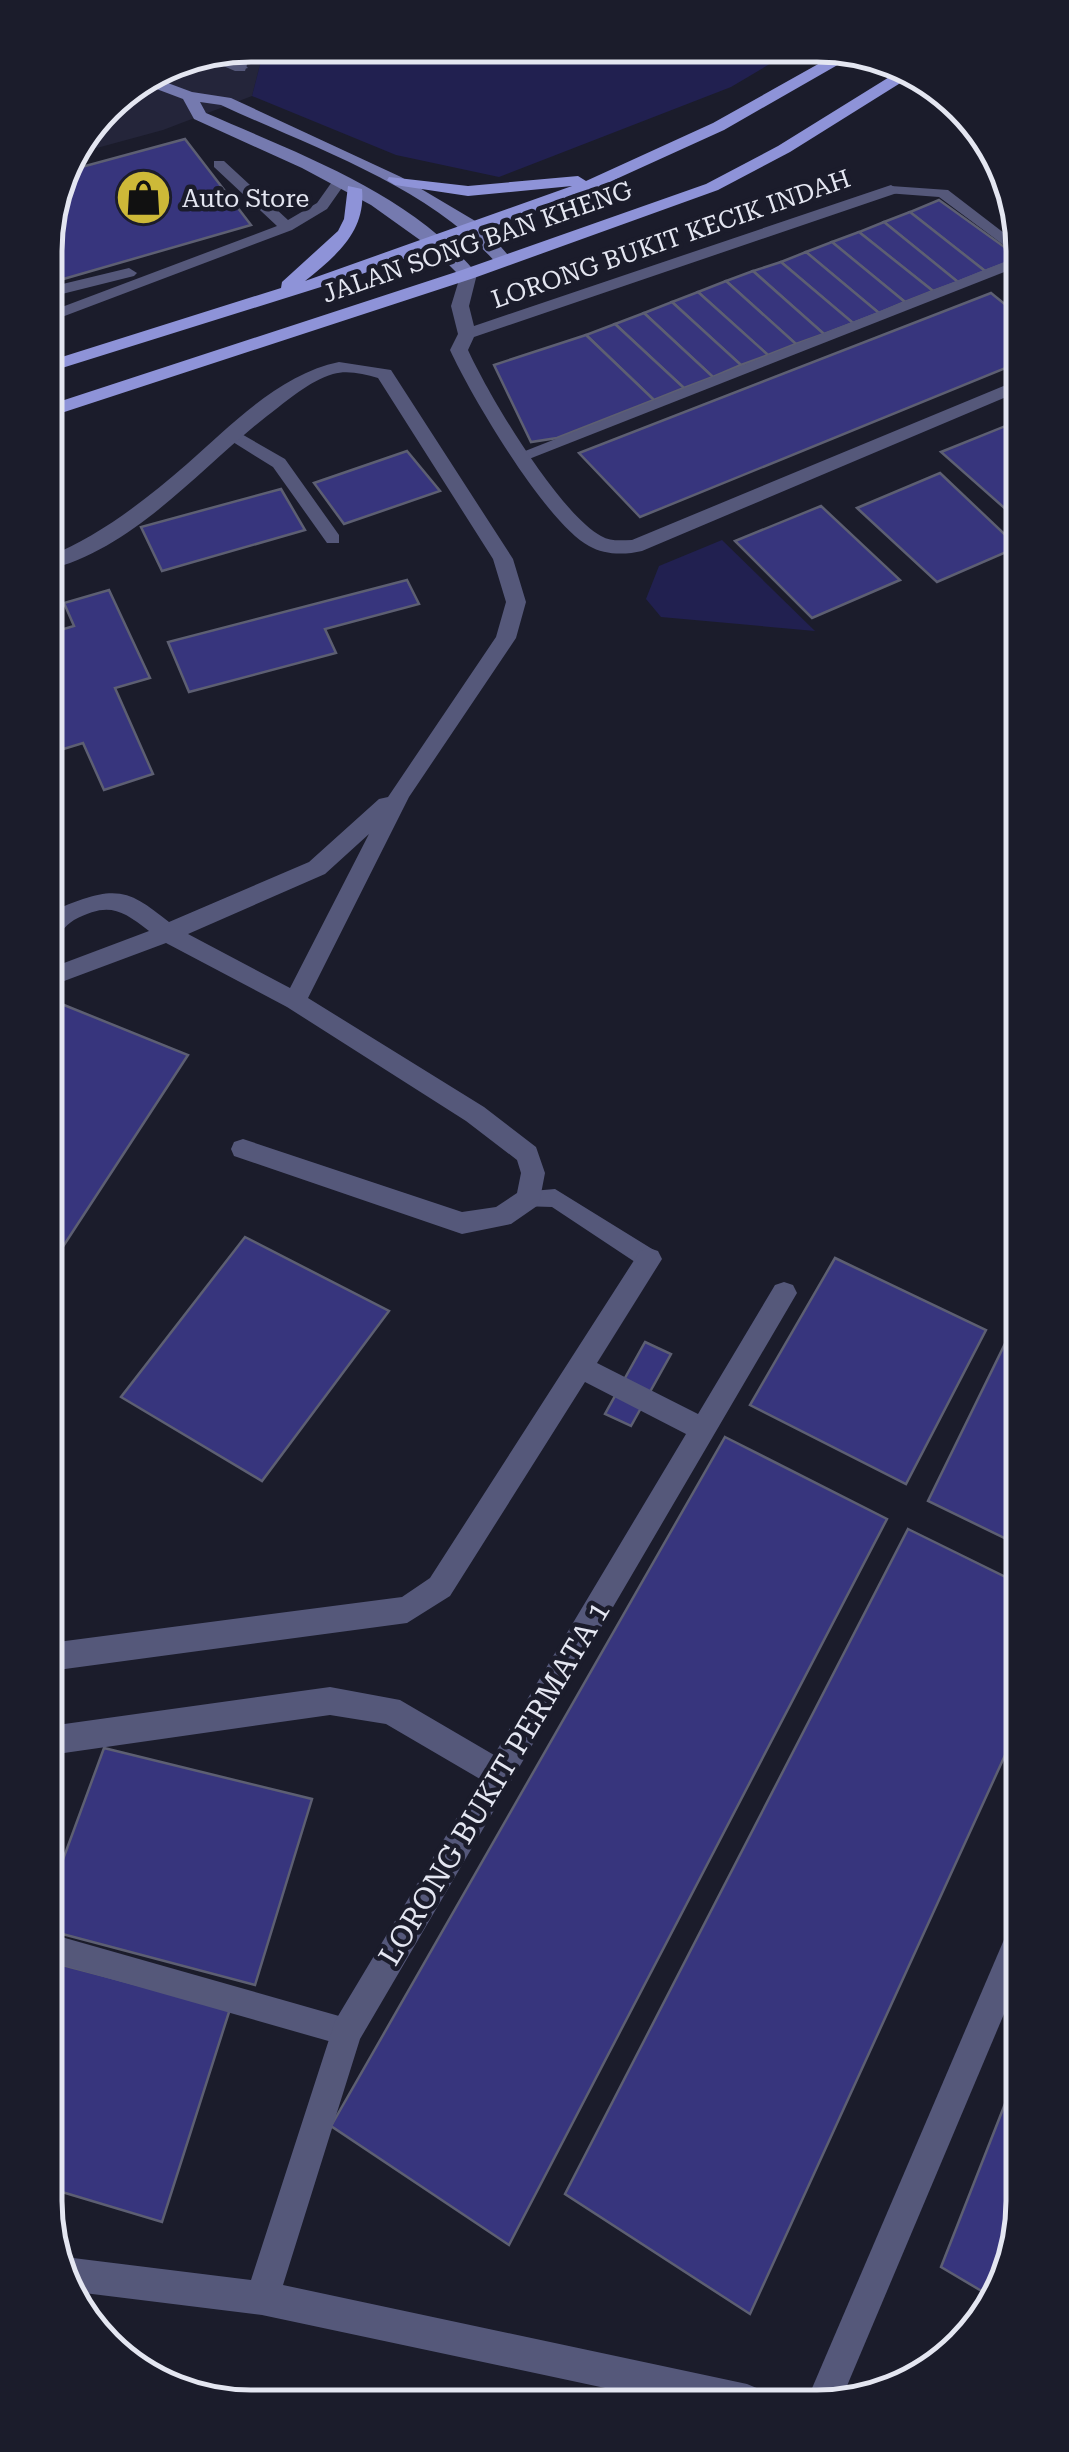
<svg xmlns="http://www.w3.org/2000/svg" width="1069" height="2452" font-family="'Roboto Serif',serif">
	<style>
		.built { fill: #24253a }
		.green { fill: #212050 }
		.building { fill: #37357d; stroke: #5d5f72; stroke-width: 2.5 }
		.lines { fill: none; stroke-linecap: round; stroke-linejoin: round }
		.service { fill: #55587a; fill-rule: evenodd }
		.minor { fill: #55587a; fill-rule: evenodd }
		.secondary { fill: #757aaf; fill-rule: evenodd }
		.primary { fill: #8e93d8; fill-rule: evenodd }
		.labels { text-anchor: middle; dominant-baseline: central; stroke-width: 9; stroke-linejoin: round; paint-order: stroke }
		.far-poi-label { font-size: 25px; fill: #e4e6f1; stroke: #1b1c2b; text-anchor: start }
		.far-street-label { font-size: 25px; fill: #e4e6f1; stroke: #1b1c2b }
		.street-label { font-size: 30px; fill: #e4e6f1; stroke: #1b1c2b }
		.rim { fill: none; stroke: #e4e6f1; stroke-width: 5 }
	</style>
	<rect width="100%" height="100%" fill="#1b1c2b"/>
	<!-- built -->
	<path class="built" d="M251,45H265L252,96L163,130L71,155L115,97L173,61Z"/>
	<!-- green -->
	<g class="green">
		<path d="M265,45L795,49L731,87L499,177L396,155L252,96Z"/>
		<path d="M722,540L815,631L661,617L646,599L659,566Z"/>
	</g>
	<!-- building -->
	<g class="building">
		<path d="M185,139L251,225L46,284L45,237L63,172Z"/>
		<path d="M939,200L1010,251L1009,262L985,271L910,212Z"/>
		<path d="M910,212L985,271L958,282L884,222Z"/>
		<path d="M884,222L958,282L933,291L859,232Z"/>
		<path d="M859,232L933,291L905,302L832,242Z"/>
		<path d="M832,242L905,302L879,313L806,252Z"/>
		<path d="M806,252L879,313L853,323L781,262Z"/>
		<path d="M781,262L853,323L824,334L753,271Z"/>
		<path d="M753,271L824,334L796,344L726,281Z"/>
		<path d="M726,281L796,344L768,355L698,292Z"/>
		<path d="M698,292L768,355L741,365L672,302Z"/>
		<path d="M991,293L1017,314L1018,363L640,517L579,453Z"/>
		<path d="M672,302L741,365L713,377L644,313Z"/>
		<path d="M644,313L713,377L684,388L615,324Z"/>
		<path d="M615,324L684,388L654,400L586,335Z"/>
		<path d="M586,335L654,400L557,438L531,442L494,365Z"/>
		<path d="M1018,421V520L941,452Z"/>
		<path d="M407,451L440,491L344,524L314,483Z"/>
		<path d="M940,473L1018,547L937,582L857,508Z"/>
		<path d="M281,489L305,530L162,571L141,527Z"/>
		<path d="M821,506L900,580L812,618L735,541Z"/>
		<path d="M407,580L419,604L325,629L336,653L189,692L168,642Z"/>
		<path d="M109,590L150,678L115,688L153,774L104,790L83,743L47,754V634L74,626L64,603Z"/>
		<path d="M59,1003L188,1055L49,1268L48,1009Z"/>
		<path d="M245,1237L389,1311L262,1481L121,1397Z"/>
		<path d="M835,1258L986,1330L906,1484L750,1405Z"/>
		<path d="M1021,1311V1546L928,1501Z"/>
		<path d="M645,1342L671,1354L631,1426L605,1414Z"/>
		<path d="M725,1437L887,1519L509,2245L331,2126Z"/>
		<path d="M908,1529L1022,1585V1718L750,2314L565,2194Z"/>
		<path d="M104,1748L312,1799L255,1985L51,1931V1892Z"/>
		<path d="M51,1962L230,2009L162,2222L52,2189Z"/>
		<path d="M1023,2058L1024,2215L990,2296L941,2267Z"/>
	</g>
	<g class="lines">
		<!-- service -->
		<g class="service">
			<path d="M253,45L245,71H235L240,47Z"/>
			<path d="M214,161H224L288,220L317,203L334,179L346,182L327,209L292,230L46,323V313L277,226L214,167Z"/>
			<path d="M891,186L948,190L1017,243V255L939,197L886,193L884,190Z"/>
			<path d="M1017,257V267L529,459L523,460L515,455Z"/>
			<path d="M129,268L137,273L134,276L46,298V288Z"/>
			<path d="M231,428L285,459L339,535V543H327L273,467L225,437L223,433Z"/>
			<path d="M555,1189L657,1252L660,1259L657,1266L649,1269L641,1266L552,1207L520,1206L517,1199L520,1192Z"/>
			<path d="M51,1934L346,2018L356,2022L360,2032L356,2042L346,2046L51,1962Z"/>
		</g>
		<!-- minor -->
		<g class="minor">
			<path d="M214,52L245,65L248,68L235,71L198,55Z"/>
			<path d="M98,119L107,123V129L91,128Z"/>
			<path d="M891,185L899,190L897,193L474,337L468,350C489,396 558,512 601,536C611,542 622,540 632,540L1018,380V392L642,551C625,555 604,555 589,546C546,523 471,396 450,350L458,334L451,306L462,270L477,274L469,306L474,326Z"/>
			<path d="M339,362L391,370L513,559L526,602L516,638L409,797L308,998L484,1107L536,1147L545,1173L540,1199L537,1206L511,1224L462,1234L234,1156L231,1149L234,1142L243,1139L462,1212L496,1207L517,1193L521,1173L517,1160L466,1121L287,1007L166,943L48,987V969L149,931C121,909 108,902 74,920C64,926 60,936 48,940V917C57,907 70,904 83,899C124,885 138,898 169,922L309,862L379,799L388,797L496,637L506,602L493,559L378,378C363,374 348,370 333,374C309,381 287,401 267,416C199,469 134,549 47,570V557C100,536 144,501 187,464C231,425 280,374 339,362ZM369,834L290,988L188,934L325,874Z"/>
			<path d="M649,1248L658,1251L662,1259L597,1363L698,1414L775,1285L784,1282L793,1285L797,1293L360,2039L283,2285L747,2384L759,2389L764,2401H666L262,2315L76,2292L56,2261L65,2257L251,2280L335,2021L480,1779L386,1724L330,1715L50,1755V1726L330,1687L400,1700L494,1755L686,1434L585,1382L450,1596L407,1623L50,1671V1643L402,1597L430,1578L640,1251Z"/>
			<path d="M1023,1917V1969L841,2400H807L1012,1921Z"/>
		</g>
		<!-- secondary -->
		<path class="secondary" d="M149,76L192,92L231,98L401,177L482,225L514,262L499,266C429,186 316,149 221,105L200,102L206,113C299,154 410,193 477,274L462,278L434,250L371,205L302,168L194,119L183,99L138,82Z"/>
		<!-- primary -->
		<g class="primary">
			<path d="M845,49L862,51L724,130L581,195L359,275L46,373V362L281,288L282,282L338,231L344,219L348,186L362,189C366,232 336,256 305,281L572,186L468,196L395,185L387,180L389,177L468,186L578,176L586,181L713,123Z"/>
			<path d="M899,71L910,77L790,152L718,190L474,278L46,418V406L462,270L706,184L778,146Z"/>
		</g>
	</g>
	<!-- icons -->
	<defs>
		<symbol id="shop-disc" viewBox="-11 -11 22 22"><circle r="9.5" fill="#cdb938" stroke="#1b1c2b"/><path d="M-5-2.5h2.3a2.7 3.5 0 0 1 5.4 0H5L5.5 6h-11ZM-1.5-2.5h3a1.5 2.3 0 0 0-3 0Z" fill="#111"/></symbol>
	</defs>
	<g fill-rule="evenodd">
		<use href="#shop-disc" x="112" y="166" width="63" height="63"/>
	</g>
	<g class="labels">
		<!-- far-poi labels -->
		<g class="far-poi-label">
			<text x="182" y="198">Auto Store</text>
		</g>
		<!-- far-street labels -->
		<g class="far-street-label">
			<text transform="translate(671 239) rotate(-19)">LORONG BUKIT KECIK INDAH</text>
			<text transform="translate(477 242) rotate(-19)">JALAN SONG BAN KHENG</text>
		</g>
		<!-- street labels -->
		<g class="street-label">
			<text transform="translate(494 1783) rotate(-59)">LORONG BUKIT PERMATA 1</text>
		</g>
	</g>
	<!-- crop -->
	<path d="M0 0H1069V2452H0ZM251 62H817A189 189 0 0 1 1006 251V2201A189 189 0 0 1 817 2390H251A189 189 0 0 1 62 2201V251A189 189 0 0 1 251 62Z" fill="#1b1c2b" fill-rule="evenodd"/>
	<path class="rim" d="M251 62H817A189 189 0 0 1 1006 251V2201A189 189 0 0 1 817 2390H251A189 189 0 0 1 62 2201V251A189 189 0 0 1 251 62Z"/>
</svg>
